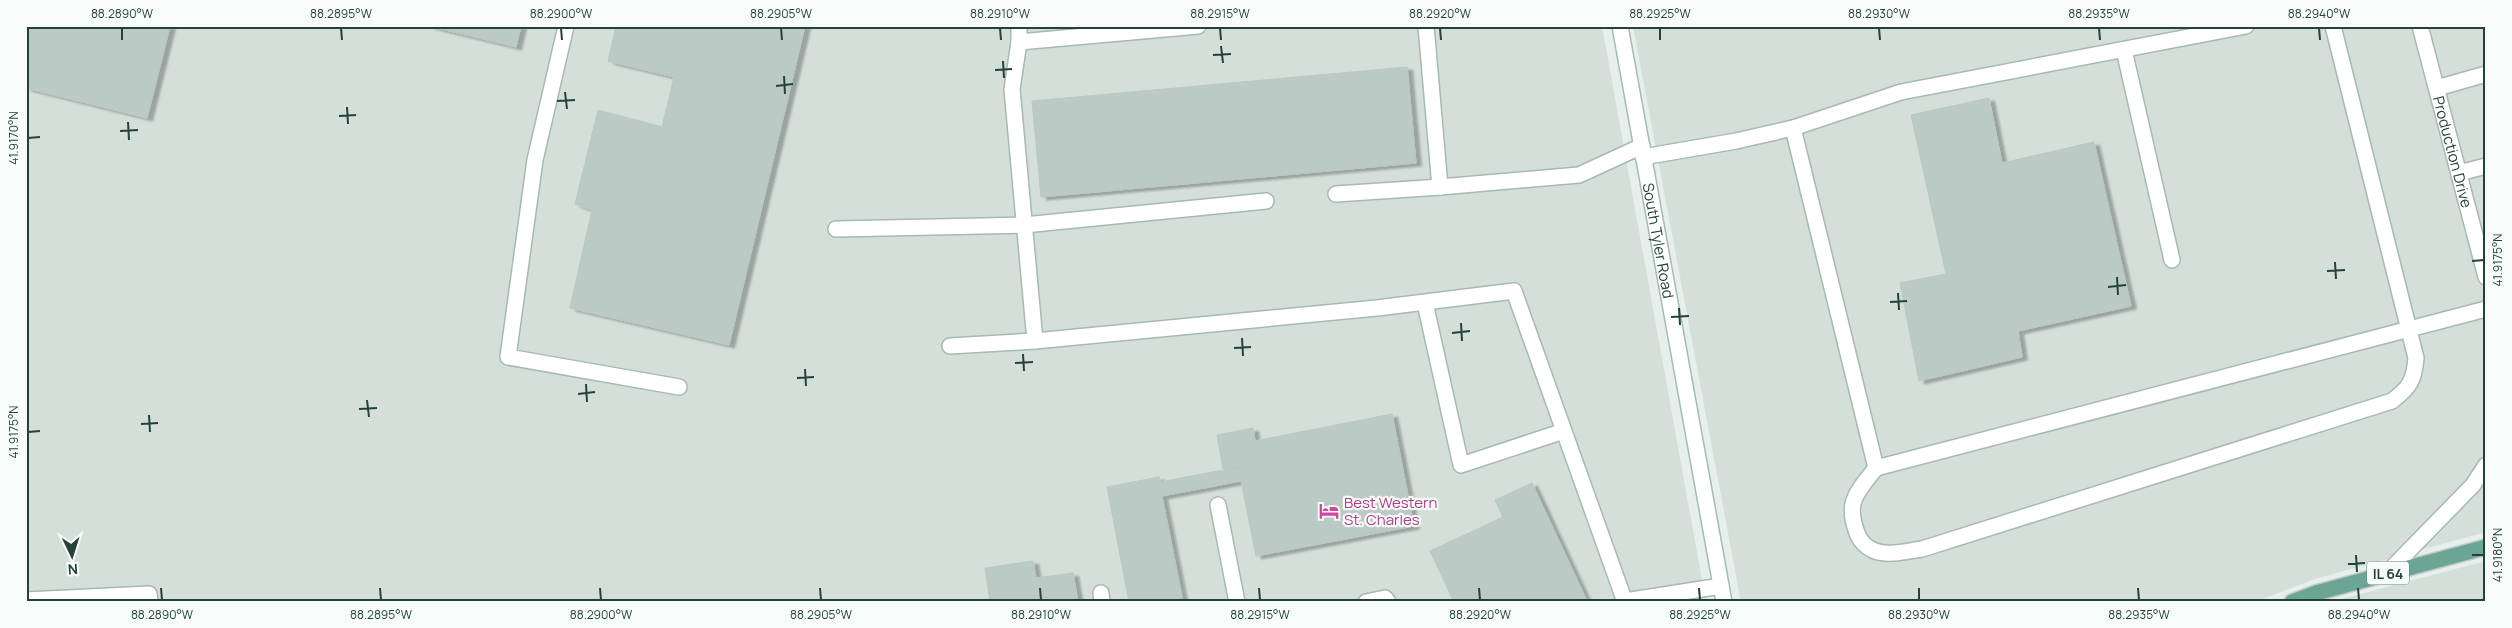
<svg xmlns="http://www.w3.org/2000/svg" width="2512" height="628" font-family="Manrope,sans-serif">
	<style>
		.built { fill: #d4dfda }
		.building { fill: #bbcac4; stroke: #b8c9c2; filter: url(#shadow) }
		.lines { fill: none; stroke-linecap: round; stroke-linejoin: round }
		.lane-casing { stroke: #a8b8b2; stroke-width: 18 }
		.street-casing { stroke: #a8b8b2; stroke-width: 18 }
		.secondary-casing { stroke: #a4bbb3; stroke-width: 18 }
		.primary-casing { stroke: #c2cac8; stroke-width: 18 }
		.lane { stroke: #fff; stroke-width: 15 }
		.street { stroke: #fff; stroke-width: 15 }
		.secondary { stroke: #fff; stroke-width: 15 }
		.primary { stroke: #6aa596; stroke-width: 15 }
		.ticks { fill: none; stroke: #24423a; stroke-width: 2 }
		.labels { text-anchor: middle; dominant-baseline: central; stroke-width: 4.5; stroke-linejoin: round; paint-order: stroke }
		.shield { fill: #f7fbf9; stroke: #637a73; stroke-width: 1 }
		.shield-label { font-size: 14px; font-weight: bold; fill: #24423a }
		.street-label { font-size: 15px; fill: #24423a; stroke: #f7fbf9 }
		.hotel-label { font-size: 15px; fill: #b23c85; stroke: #f7fbf9; text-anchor: start }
		.neatline { fill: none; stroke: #24423a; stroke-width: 2 }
		.ticks-label { font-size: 12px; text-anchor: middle; fill: #24423a }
	</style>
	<defs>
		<filter id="shadow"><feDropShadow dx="5.5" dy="3" stdDeviation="1" flood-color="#0004"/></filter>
	</defs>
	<rect width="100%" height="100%" fill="#e6efeb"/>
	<!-- built -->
	<g class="built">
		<path d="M26,26H1602L1706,602H26Z"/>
		<path d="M1633,26H2486V532L2315,579L2254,602H1741Z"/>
		<path d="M2486,561V602H2330Z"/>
	</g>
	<!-- building -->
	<g class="building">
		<path d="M26,26H170L147,118L26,88Z"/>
		<path d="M429,26H521L516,47Z"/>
		<path d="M616,26H805L729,345L570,308L592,210L575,204L598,110L662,127L674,77L608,61Z"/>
		<path d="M1407,67L1416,163L1041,197L1032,101Z"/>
		<path d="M1989,98L2002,163L2094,142L2131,306L2018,331L2022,357L1919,381L1900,283L1946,274L1911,115Z"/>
		<path d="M1392,414L1414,526L1256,556L1241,481L1162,496L1183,602H1129L1107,487L1159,477L1160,482L1239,467V466L1223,469L1217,435L1253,428L1255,441Z"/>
		<path d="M1532,483L1587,601L1454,602L1430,551L1503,517L1495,500Z"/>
		<path d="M1033,561L1036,578L1073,573L1078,602H990L985,568Z"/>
	</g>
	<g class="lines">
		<defs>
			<g id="lane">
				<path d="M566,26L535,160L508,357L679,387"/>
				<path d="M1019,26V42"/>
				<path d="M1198,26L1019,42L1012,89L1035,341L1377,308L1514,291L1625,602"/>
				<path d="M1426,26L1440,187L1579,175L1642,146"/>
				<path d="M2124,50L2172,260"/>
				<path d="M2437,88L2486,74"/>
				<path d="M1793,128L1901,92L2246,26"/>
				<path d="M1643,157L1736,141L1793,128L1876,468L2486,309"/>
				<path d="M2459,173L2486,166"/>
				<path d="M1336,194L1440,187"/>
				<path d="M836,229L1024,225L1266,201"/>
				<path d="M1425,303L1461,465L1564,431"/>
				<path d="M950,346L1035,341"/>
				<path d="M1876,468C1857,492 1845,502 1857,533C1860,541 1867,548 1875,551C1889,556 1908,551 1922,549L2392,401C2410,387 2414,381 2416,358L2333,26"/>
				<path d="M1218,505L1237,602"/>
				<path d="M1101,593L1102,602"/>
				<path d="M26,600L149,594L150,602"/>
				<path d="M1625,601L1721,586"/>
				<path d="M1366,602L1385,598L1388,602"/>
			</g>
			<g id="street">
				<path id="s1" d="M2420,26L2486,277"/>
				<path d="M2386,574L2473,485L2486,465"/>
			</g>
			<g id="secondary">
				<path id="s2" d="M1620,26L1724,602"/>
			</g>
			<path id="primary" d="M2292,602L2316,593L2486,547"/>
		</defs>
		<!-- lane casing -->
		<use href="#lane" class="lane-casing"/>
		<!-- street casing -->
		<use href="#street" class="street-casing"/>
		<!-- secondary casing -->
		<use href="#secondary" class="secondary-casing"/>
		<!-- primary casing -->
		<use href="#primary" class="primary-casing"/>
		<!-- lane -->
		<use href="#lane" class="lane"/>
		<!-- street -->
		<use href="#street" class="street"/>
		<!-- secondary -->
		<use href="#secondary" class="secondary"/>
		<!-- primary -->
		<use href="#primary" class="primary"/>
	</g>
	<!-- ticks -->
	<path class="ticks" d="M122,28V40M341,28L342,40M561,28L562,40M781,28L782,40M1000,28L1001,40M1220,28L1221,40M1440,28L1441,40M1660,28V40M1879,28L1880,40M2099,28L2100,40M2319,28L2320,40M1221,46L1223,63M1213,55L1231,54M1003,61L1004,78M995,70L1012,69M784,76L785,94M776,86L793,84M565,92L567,109M557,101L575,100M347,107L348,124M339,116L356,115M128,122L129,140M120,131L138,130M28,138L40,137M2472,261L2484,260M2335,262L2336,279M2327,271L2345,270M2117,277L2118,295M2108,287L2126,285M1898,293L1899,310M1890,302L1907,301M1679,308L1680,325M1671,317L1689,316M1461,323L1462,341M1452,333L1470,331M1242,338L1243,356M1234,348L1251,347M1023,354L1024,371M1015,363L1033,362M805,369L806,386M797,378L814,377M586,384L587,402M578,394L595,392M367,400L369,417M359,409L377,408M149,415L150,432M141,424L158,423M28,432L40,431M2356,555L2357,572M2472,555H2484M2348,564L2365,563M161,588L162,600M380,588L381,600M600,588L601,600M820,588L821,600M1040,588L1041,600M1259,588L1260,600M1479,588L1480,600M1699,588L1700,600M1919,588V600M2138,588L2139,600M2358,588L2359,600"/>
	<!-- icons -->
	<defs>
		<symbol id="hotel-bare" viewBox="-9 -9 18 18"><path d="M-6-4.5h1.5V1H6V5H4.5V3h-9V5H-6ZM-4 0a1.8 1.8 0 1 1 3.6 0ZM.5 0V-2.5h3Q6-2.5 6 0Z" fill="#d1479c" stroke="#f7fbf9" stroke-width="2.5" paint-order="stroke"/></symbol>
	</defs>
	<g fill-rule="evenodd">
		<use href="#hotel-bare" x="1315" y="497" width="28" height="28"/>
	</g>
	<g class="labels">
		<!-- shield labels -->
		<rect class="shield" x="2367" y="561.5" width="42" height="23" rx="4"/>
		<g class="shield-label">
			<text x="2388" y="573">IL 64</text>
		</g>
		<!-- street labels -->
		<g class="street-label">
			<text stroke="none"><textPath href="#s1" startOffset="130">Production Drive</textPath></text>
			<text stroke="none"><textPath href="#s2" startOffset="218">South Tyler Road</textPath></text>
		</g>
		<!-- hotel labels -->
		<g class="hotel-label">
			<text x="1344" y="502">Best Western<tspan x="1344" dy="17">St. Charles</tspan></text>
		</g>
	</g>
	<!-- border -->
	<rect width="2512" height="628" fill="none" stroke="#f7fbf9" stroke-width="55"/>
	<!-- north arrow -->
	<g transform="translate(72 556) rotate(176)" stroke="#f7fbf9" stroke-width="4" paint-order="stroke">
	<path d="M0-4L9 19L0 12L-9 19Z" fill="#24423a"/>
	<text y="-8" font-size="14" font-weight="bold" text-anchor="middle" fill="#24423a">N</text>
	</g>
	<rect x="28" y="28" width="2456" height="572" class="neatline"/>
	<g class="ticks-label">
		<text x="122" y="18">88.2890°W</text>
		<text x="341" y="18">88.2895°W</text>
		<text x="561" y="18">88.2900°W</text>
		<text x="781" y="18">88.2905°W</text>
		<text x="1000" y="18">88.2910°W</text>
		<text x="1220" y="18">88.2915°W</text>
		<text x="1440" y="18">88.2920°W</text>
		<text x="1660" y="18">88.2925°W</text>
		<text x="1879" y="18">88.2930°W</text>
		<text x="2099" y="18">88.2935°W</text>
		<text x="2319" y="18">88.2940°W</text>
		<text transform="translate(14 138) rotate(-90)" y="4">41.9170°N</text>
		<text transform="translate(2498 260) rotate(-90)" y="4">41.9175°N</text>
		<text transform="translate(14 432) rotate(-90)" y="4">41.9175°N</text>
		<text transform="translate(2498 555) rotate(-90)" y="4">41.9180°N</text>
		<text x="162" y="619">88.2890°W</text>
		<text x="381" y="619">88.2895°W</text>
		<text x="601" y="619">88.2900°W</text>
		<text x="821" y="619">88.2905°W</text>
		<text x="1041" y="619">88.2910°W</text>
		<text x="1260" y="619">88.2915°W</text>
		<text x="1480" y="619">88.2920°W</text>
		<text x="1700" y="619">88.2925°W</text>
		<text x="1919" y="619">88.2930°W</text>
		<text x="2139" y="619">88.2935°W</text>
		<text x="2359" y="619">88.2940°W</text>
	</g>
</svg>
